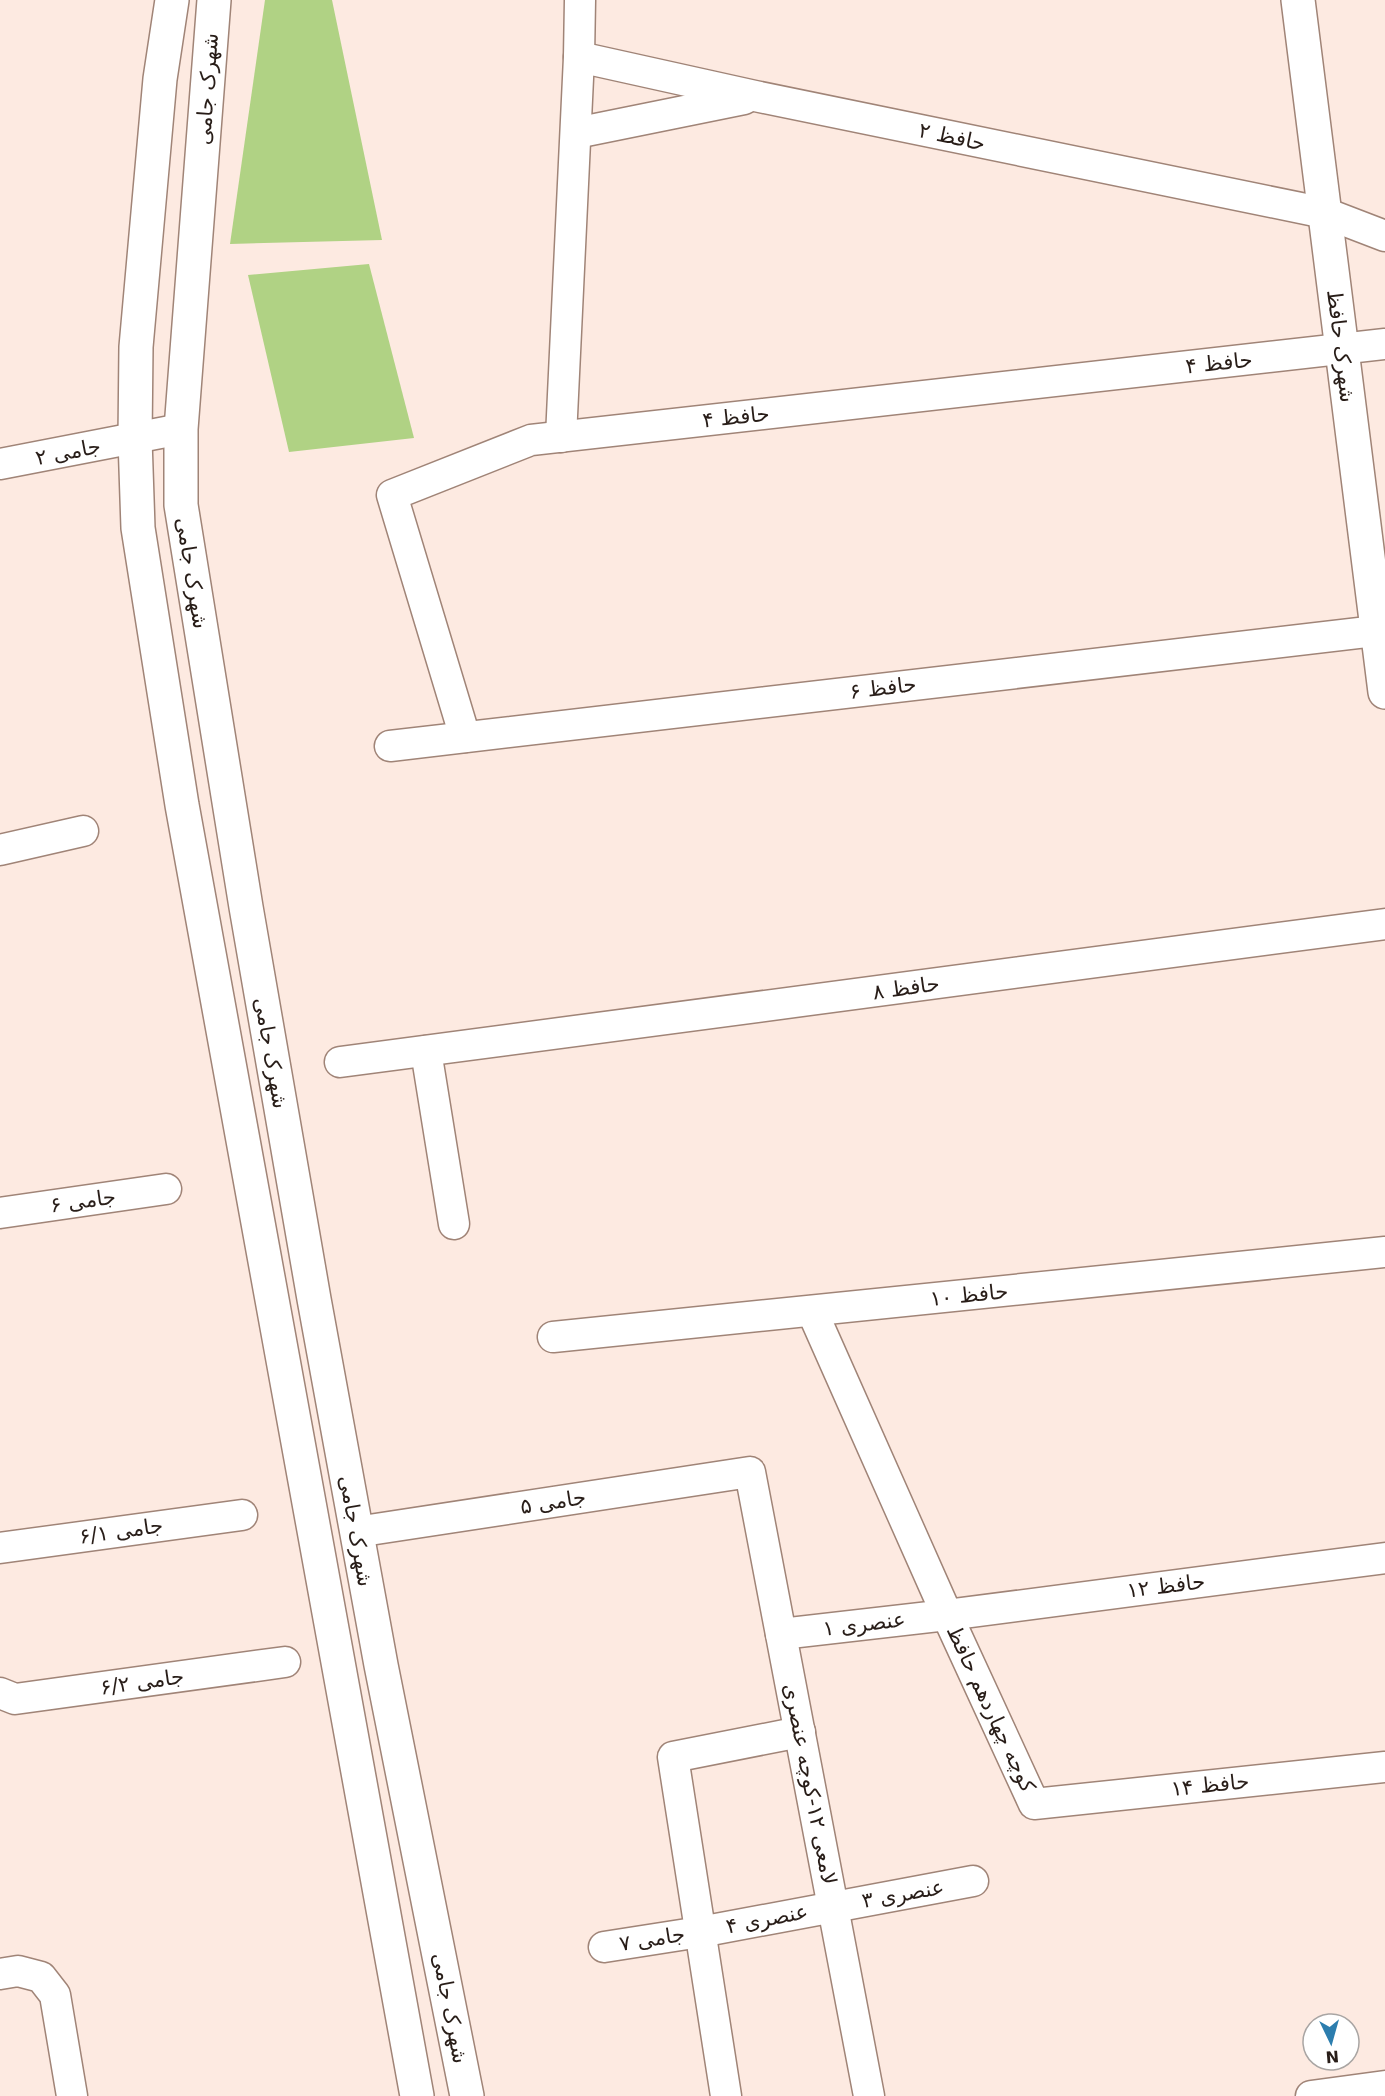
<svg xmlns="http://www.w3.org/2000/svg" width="1385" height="2096" font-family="'DejaVu Sans',Cairo,sans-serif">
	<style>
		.green { fill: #b0d284 }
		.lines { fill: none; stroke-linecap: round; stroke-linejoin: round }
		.minor-casing { stroke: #a08477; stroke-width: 33 }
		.tertiary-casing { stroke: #a08477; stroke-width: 36 }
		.minor { stroke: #fff; stroke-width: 30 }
		.tertiary { stroke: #fff; stroke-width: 33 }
		.labels { text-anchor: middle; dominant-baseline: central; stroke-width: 4.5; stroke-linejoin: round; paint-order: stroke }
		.street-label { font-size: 21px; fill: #281d18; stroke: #fff }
	</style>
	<rect width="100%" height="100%" fill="#fdeae1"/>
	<!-- green -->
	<g class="green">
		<path d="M265,0H332L382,240L230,244Z"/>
		<path d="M369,264L414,438L289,452L248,275Z"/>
	</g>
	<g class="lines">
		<defs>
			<g id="minor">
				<path d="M579,57L755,96L1325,213L1385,236"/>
				<path d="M576,133L744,99"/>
				<path d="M561,437L579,57L580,0"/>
				<path d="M0,464L181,429"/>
				<path d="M465,737L392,495L531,440L1385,344"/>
				<path d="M390,746L1385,630"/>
				<path d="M0,850L83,831"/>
				<path d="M426,1051L454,1224"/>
				<path d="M340,1062L1385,924"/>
				<path d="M0,1213L166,1189"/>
				<path d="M812,1311L947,1615L1034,1804L1385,1767"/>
				<path d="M553,1337L1385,1252"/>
				<path d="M356,1532L750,1472L869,2096"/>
				<path d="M0,1548L242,1515"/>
				<path d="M781,1634L947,1615L1385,1558"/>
				<path d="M0,1693L15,1699L285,1662"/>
				<path d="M604,1947L700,1932L973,1881"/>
				<path d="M0,1974L18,1971L41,1977L55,1995L72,2096"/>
				<path d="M726,2096L673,1757L800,1732"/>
				<path d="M1311,2096L1385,2086"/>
			</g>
			<g id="tertiary">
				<path d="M172,0L160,79L136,347L135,439L138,528L182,805L417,2096"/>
				<path d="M214,0L181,429V505L246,907L314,1299L381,1665L467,2096"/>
				<path d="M1298,0L1385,692"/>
			</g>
		</defs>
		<!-- minor casing -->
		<use href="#minor" class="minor-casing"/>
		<!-- tertiary casing -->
		<use href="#tertiary" class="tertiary-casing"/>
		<!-- minor -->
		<use href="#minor" class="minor"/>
		<!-- tertiary -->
		<use href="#tertiary" class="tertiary"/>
	</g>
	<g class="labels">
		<!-- street labels -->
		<g class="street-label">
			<text transform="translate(207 89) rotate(-86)">شهرک جامی</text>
			<text transform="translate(952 137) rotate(12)">حافظ ۲</text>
			<text transform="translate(1341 346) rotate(83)">شهرک حافظ</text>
			<text transform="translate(1219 363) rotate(-6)">حافظ ۴</text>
			<text transform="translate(736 417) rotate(-6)">حافظ ۴</text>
			<text transform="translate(68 452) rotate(-11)">۲ جامی</text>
			<text transform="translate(192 573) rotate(81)">شهرک جامی</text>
			<text transform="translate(883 688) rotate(-7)">حافظ ۶</text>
			<text transform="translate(906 988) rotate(-8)">حافظ ۸</text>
			<text transform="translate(271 1053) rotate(80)">شهرک جامی</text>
			<text transform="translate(83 1201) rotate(-8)">۶ جامی</text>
			<text transform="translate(969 1295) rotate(-6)">حافظ ۱۰</text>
			<text transform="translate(553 1502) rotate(-9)">۵ جامی</text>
			<text transform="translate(121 1531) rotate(-8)">۶/۱ جامی</text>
			<text transform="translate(356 1531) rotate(80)">شهرک جامی</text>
			<text transform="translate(1166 1586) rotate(-7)">حافظ ۱۲</text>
			<text transform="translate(864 1624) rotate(-7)">۱ عنصری</text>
			<text transform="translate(142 1682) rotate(-8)">۶/۲ جامی</text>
			<text transform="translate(991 1709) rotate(65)">کوچه چهاردهم حافظ</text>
			<text transform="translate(810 1784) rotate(79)">لامعی ۱۲-کوچه عنصری</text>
			<text transform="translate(1210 1785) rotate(-6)">حافظ ۱۴</text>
			<text transform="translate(903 1894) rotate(-10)">۳ عنصری</text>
			<text transform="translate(767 1919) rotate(-11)">۴ عنصری</text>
			<text transform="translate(652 1939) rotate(-9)">۷ جامی</text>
			<text transform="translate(450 2008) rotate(79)">شهرک جامی</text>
		</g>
	</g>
	<!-- north arrow -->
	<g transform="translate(1331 2042) rotate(175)"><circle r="28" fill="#ffffff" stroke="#a9a5a3" stroke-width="1.5"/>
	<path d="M0-4.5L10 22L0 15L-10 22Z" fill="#2c7dae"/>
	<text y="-9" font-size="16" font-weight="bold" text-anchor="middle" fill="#281d18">N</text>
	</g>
</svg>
